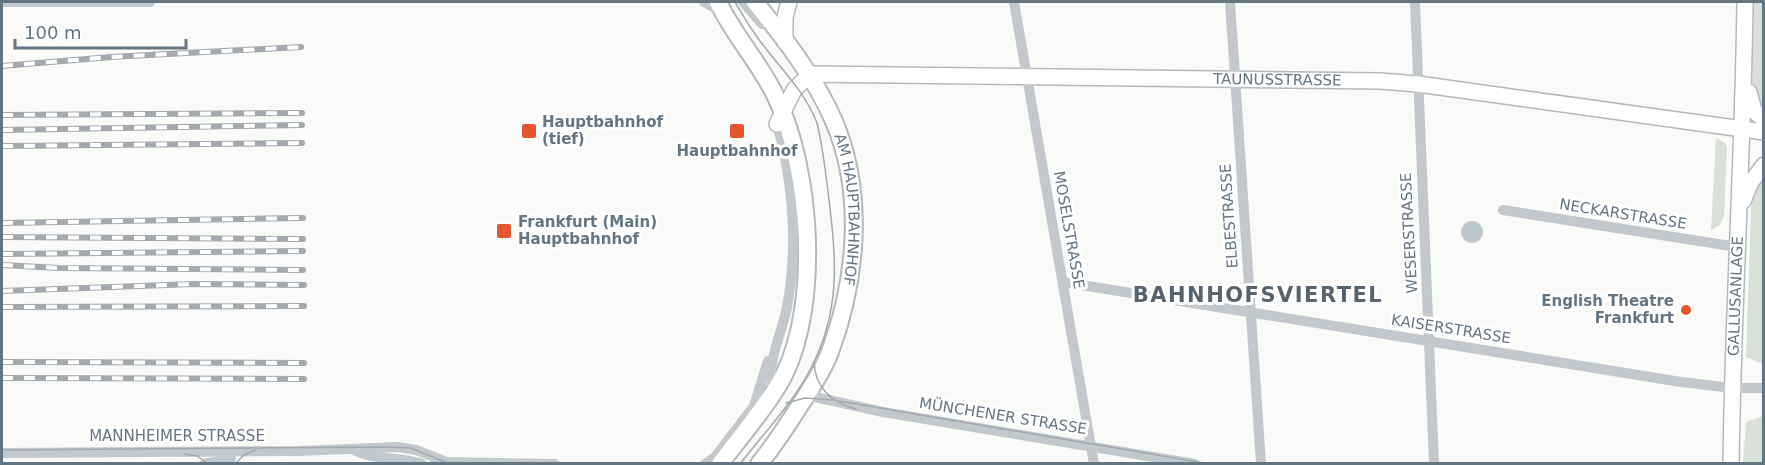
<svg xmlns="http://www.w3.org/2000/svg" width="1765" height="465" font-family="'DejaVu Sans',sans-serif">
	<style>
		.green { fill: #dadfd7 }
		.water { fill: #bbc7cb }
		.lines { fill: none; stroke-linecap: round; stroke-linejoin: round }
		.secondary-casing { stroke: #b3babf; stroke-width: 18 }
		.primary-casing { stroke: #b5babe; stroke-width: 20 }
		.minor { stroke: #c3c8cc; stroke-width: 10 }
		.secondary { stroke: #fff; stroke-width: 15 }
		.primary { stroke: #fff; stroke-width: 16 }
		.tram { stroke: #a2aab0; stroke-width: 1.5 }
		.rail-casing { stroke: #a2aab0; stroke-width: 6 }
		.rail { stroke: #fff; stroke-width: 4; stroke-dasharray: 11; stroke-linecap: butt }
		.poi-dot { fill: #e4572e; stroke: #fff; stroke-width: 2 }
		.labels { text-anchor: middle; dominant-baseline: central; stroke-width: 6; stroke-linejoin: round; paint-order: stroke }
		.street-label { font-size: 15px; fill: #657683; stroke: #fff }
		.poi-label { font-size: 15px; font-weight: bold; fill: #657683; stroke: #fff; text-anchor: start }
		.district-label { font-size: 21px; font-weight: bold; letter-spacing: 1.5px; fill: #57646e; stroke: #fff }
	</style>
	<rect width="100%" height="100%" fill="#fafaf8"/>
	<!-- green -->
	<g class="green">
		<path d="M1753,2H1763V115L1746,76Z"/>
		<path d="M1716,138L1725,143L1727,147L1724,216L1720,225L1711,230Z"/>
		<path d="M1763,172V364L1746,357L1752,186Z"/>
		<path d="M1763,416V463H1743L1746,422Z"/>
	</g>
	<!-- water -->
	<circle class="water" cx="1472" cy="232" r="11"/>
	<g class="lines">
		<defs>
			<g id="secondary">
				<path d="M785,42V17L789,2"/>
				<path d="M1749,92L1754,111L1764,120"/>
				<path id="s1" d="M777,124L794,90L810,74L1380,81L1418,84L1764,132"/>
				<path d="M1743,201L1751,182L1764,165"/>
				<path id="s2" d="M1731,464C1733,309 1743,156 1745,2"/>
			</g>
			<g id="primary">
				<path d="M718,2C734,36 761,64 777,99C811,171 820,302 784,375C769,404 740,437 720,464"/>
				<path id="s3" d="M755,2C784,38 814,76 833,119C865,192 857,279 830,352C824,368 815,382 806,396C791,419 777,442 759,464"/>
			</g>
		</defs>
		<!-- secondary casing -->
		<use href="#secondary" class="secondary-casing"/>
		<!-- primary casing -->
		<use href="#primary" class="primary-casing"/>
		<!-- minor -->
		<g class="minor">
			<path d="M2,2H150"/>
			<path d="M704,2L722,12"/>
			<path d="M743,2L762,24"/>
			<path d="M1014,2L1094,464"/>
			<path d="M1230,2L1261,464"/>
			<path d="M1415,2L1434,464"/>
			<path d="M1503,210L1737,247"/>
			<path d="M1063,282L1681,382L1732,388H1764"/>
			<path d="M773,393C772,386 771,377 771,370C773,349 783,328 787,307C798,247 793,183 777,124"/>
			<path d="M806,395L883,412L1195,464"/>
			<path d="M356,451C377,461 400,456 422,464"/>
			<path d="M2,453L299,451L398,447L416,450L446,462L555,464"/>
			<path d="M204,464L231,459"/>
			<path d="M705,464L715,457L754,406L768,361"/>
		</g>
		<!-- secondary -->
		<use href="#secondary" class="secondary"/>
		<!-- primary -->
		<use href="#primary" class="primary"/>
		<!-- tram -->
		<g class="tram">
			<path d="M735,2C744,17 752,31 763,45C783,71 805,92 817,123C823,148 826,174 829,200C837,261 840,312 811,368C793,403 764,433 740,464"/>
			<path d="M814,362C815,388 832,403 856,409"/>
			<path d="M786,403L805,398L833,400L1210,464"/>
			<path d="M2,450L389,447L411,448L450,464"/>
			<path d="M185,454L197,456L209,464"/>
			<path d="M235,464L244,455L255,450"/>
		</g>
		<defs>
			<g id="rail">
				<path d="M2,66L111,57L301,47"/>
				<path d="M2,115L302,113"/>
				<path d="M2,130L302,125"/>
				<path d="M2,146L302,143"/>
				<path d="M2,223L303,218"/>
				<path d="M2,237L303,239"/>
				<path d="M2,254L303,251"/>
				<path d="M2,265L59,268L303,270"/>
				<path d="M2,291L194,284L304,285"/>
				<path d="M2,307L304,306"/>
				<path d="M2,362L304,363"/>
				<path d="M2,378L304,379"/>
			</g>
		</defs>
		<!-- rail casing -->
		<use href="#rail" class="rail-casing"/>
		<!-- rail -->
		<use href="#rail" class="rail"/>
	</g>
	<!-- markers -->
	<g class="poi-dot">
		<rect x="521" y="123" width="16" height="16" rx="3"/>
		<rect x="729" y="123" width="16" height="16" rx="3"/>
		<rect x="496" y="223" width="16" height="16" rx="3"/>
		<circle cx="1686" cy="310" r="6"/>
	</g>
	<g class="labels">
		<!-- street labels -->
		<g class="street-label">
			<text stroke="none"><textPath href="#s1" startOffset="528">TAUNUSSTRASSE</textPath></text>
			<text stroke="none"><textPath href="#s3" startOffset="234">AM HAUPTBAHNHOF</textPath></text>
			<text transform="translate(1623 214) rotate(9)">NECKARSTRASSE</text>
			<text transform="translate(1229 216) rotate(-94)">ELBESTRASSE</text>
			<text transform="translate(1069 230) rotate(80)">MOSELSTRASSE</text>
			<text transform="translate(1409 233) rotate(-93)">WESERSTRASSE</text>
			<text stroke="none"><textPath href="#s2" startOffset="168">GALLUSANLAGE</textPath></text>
			<text transform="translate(1451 329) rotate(9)">KAISERSTRASSE</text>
			<text transform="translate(1003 416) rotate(9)">MÜNCHENER STRASSE</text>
			<text x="177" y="436">MANNHEIMER STRASSE</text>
		</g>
		<!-- poi labels -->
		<g class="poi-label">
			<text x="542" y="122">Hauptbahnhof<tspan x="542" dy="17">(tief)</tspan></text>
			<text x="737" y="151" text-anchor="middle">Hauptbahnhof</text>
			<text x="518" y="222">Frankfurt (Main)<tspan x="518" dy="17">Hauptbahnhof</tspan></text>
			<text x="1674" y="301" text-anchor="end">English Theatre<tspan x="1674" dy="17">Frankfurt</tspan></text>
		</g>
		<!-- district labels -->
		<g class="district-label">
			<text x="1258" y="295">BAHNHOFSVIERTEL</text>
		</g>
	</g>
	<!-- border -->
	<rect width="1765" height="465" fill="none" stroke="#657683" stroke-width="6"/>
	<!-- scale -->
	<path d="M15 39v9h171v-9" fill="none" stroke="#657683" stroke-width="3"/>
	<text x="24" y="39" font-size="18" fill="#657683" stroke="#ffffff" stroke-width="4.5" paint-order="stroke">100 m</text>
</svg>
